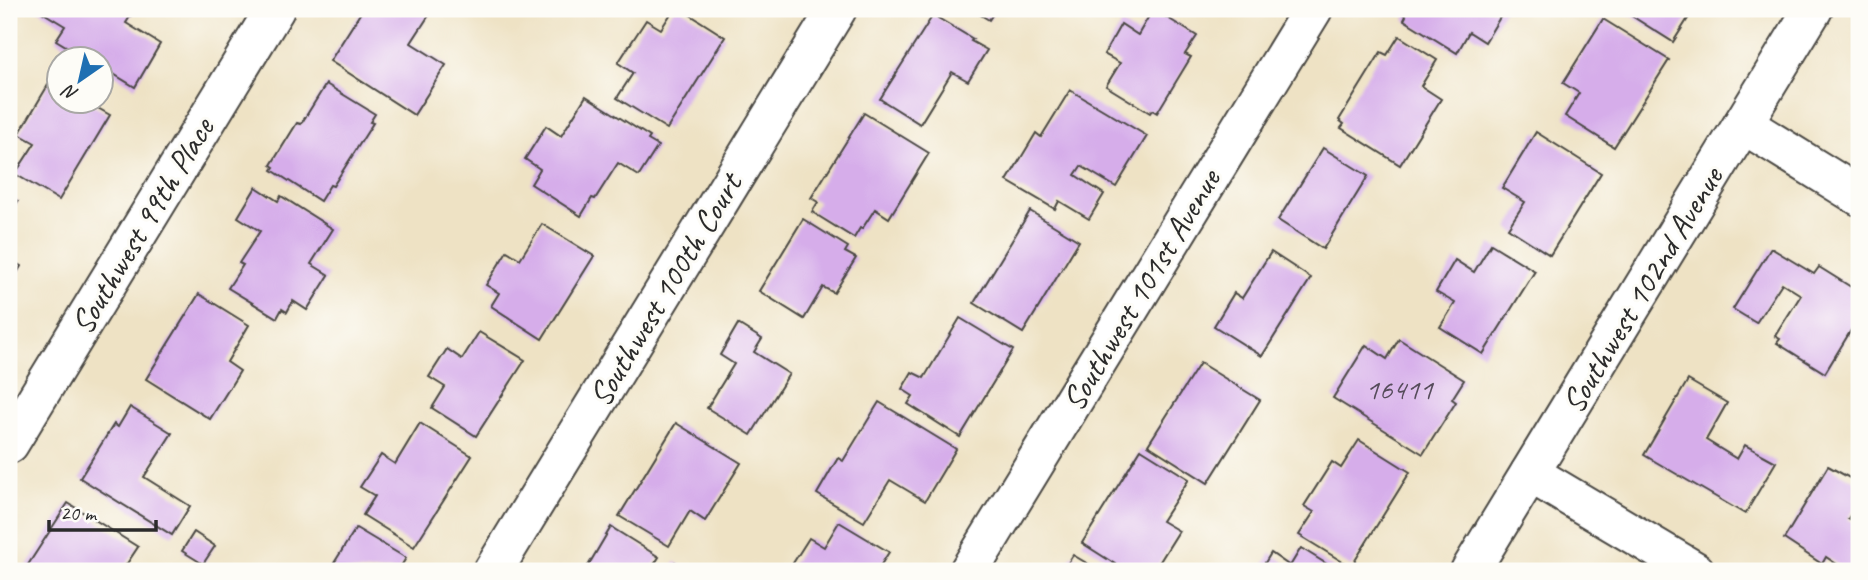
<svg xmlns="http://www.w3.org/2000/svg" width="1868" height="580" font-family="Caveat,sans-serif">
	<style>
		.building { fill: #d6adea }
		.lines { fill: none; stroke-linecap: round; stroke-linejoin: round }
		.minor-casing { stroke: #484642; stroke-width: 42 }
		.minor { stroke: #fff; stroke-width: 38 }
		.labels { text-anchor: middle; dominant-baseline: central; stroke-width: 6; stroke-linejoin: round; paint-order: stroke }
		.number-label { font-size: 30px; fill: #564c5b }
		.street-label { font-size: 33px; fill: #2b2b2b; stroke: #fdfcf7 }
	</style>
	<rect width="100%" height="100%" fill="#fdfcf7"/>
	<filter id="ink" filterUnits="userSpaceOnUse"><feTurbulence type="fractalNoise" baseFrequency=".0143" numOctaves="2"/><feDisplacementMap in="SourceGraphic" scale="14" xChannelSelector="R" yChannelSelector="G"/><feConvolveMatrix kernelMatrix="1 2 1 2 8 2 1 2 1" color-interpolation-filters="sRGB"/></filter>
	<filter id="wash" filterUnits="userSpaceOnUse"><feTurbulence type="fractalNoise" baseFrequency=".00686" numOctaves="4" result="noise"/><feDisplacementMap in="SourceGraphic" scale="28" xChannelSelector="R" yChannelSelector="G"/><feGaussianBlur stdDeviation="1.57" result="paint"/><feColorMatrix in="noise" values="0 0 0 0 0 0 0 0 0 0 0 0 0 0 0 0 0 1.4 0 .05"/><feComposite in="paint" operator="in"/></filter>
	<g filter="url(#wash)">
		<rect width="100%" height="100%" fill="#eee2c4"/>
		<g id="blocks">
			<!-- building -->
			<g class="building">
				<path d="M37,9H135L126,23L160,44L135,87L102,67V60H89L56,40L65,26Z"/>
				<path d="M363,9H433L411,43L446,65L414,115L330,61Z"/>
				<path d="M674,9H681L725,37L667,129L617,98L633,73L618,63L646,20L661,29Z"/>
				<path d="M971,9H996L989,20Z"/>
				<path d="M1153,9L1197,36L1185,54L1191,57L1157,113L1152,110L1150,113L1106,86L1120,63L1104,54L1121,24L1138,35Z"/>
				<path d="M1406,9H1505L1485,42L1469,32L1457,53L1404,20L1406,16L1403,14Z"/>
				<path d="M1630,9H1694L1673,42L1627,13Z"/>
				<path d="M933,15L973,39L971,41L987,50L968,81L952,72L920,124L880,99Z"/>
				<path d="M1603,19L1669,60L1614,147L1565,116L1579,93L1563,83Z"/>
				<path d="M1399,36L1437,60L1421,86L1441,99L1400,165L1341,128L1344,124L1339,120L1381,52L1387,55Z"/>
				<path d="M51,80L60,85V102H87L110,115L59,200L15,174L35,143L19,134Z"/>
				<path d="M326,84L375,114L370,122L373,123L333,186L330,185L320,201L272,170L274,167L271,165L297,123L301,124Z"/>
				<path d="M1070,90L1147,136L1116,187L1081,166L1075,175L1104,194L1089,219L1059,201L1055,209L1007,181L1036,133L1041,137Z"/>
				<path d="M586,96L650,137L648,140L658,146L639,176L618,163L595,199L592,198L581,216L531,184L540,169L525,159L546,126L561,136Z"/>
				<path d="M864,113L929,153L889,218L875,209L862,229L860,228L854,238L812,212L818,202L811,198Z"/>
				<path d="M1536,132L1601,173L1550,255L1508,228L1525,202L1502,188Z"/>
				<path d="M1323,148L1368,176L1323,249L1278,220Z"/>
				<path d="M256,187L278,201L281,196L333,229L311,264L329,275L307,310L293,301L287,312L282,309L277,318L228,288L243,265L239,263L260,231L238,217Z"/>
				<path d="M9,196L18,201L9,216Z"/>
				<path d="M1030,211L1079,241L1023,333L974,303Z"/>
				<path d="M803,219L848,247L845,252L856,258L834,293L823,287L804,319L759,291Z"/>
				<path d="M542,224L594,256L542,339L491,306L499,293L486,285L507,251L520,259Z"/>
				<path d="M1491,244L1535,271L1483,354L1440,327L1455,303L1436,292L1455,260L1474,272Z"/>
				<path d="M1771,248L1814,274L1819,267L1859,292V317L1825,373L1777,343L1780,339L1775,336L1801,295L1782,283L1756,323L1733,309Z"/>
				<path d="M1271,252L1311,278L1262,356L1214,326L1234,293L1242,298Z"/>
				<path d="M9,259L21,266L9,287Z"/>
				<path d="M199,294L249,325L227,362L240,371L210,419L146,379Z"/>
				<path d="M960,318L1013,350L960,437L908,404L913,396L902,389L912,372L924,378Z"/>
				<path d="M738,324L762,339L754,352L789,374L751,435L707,408L734,364L720,355Z"/>
				<path d="M479,332L525,360L476,436L432,408L445,387L429,377L447,349L462,359Z"/>
				<path d="M1399,339L1464,380L1452,399L1456,402L1423,454L1333,398L1366,345L1387,359Z"/>
				<path d="M1200,363L1260,400L1208,483L1148,445Z"/>
				<path d="M1688,380L1727,403L1706,440L1737,459L1745,445L1776,462L1745,514L1644,455Z"/>
				<path d="M879,402L956,449L925,501L890,480L864,522L817,494L838,458L843,461Z"/>
				<path d="M130,407L172,433L144,477L190,506L172,535L80,478L114,424L118,427Z"/>
				<path d="M420,423L472,456L414,547L363,515L375,496L360,487L381,455L395,464Z"/>
				<path d="M676,423L741,463L705,521L690,511L669,546L619,516Z"/>
				<path d="M1359,440L1410,472L1351,567L1299,535L1314,512L1304,506L1332,462L1341,468Z"/>
				<path d="M1141,449L1189,479L1162,521L1179,531L1154,571H1126L1082,543Z"/>
				<path d="M1828,466L1859,483V501L1848,519L1859,525V571H1847L1826,557L1822,564L1784,539Z"/>
				<path d="M68,503L138,547L122,571H24Z"/>
				<path d="M839,522L889,552L877,571H788L809,538L824,547Z"/>
				<path d="M611,527L659,557L650,571H585Z"/>
				<path d="M356,528L406,558L398,571H329Z"/>
				<path d="M194,532L215,546L203,564L182,551Z"/>
				<path d="M1301,548L1338,571H1260L1271,553L1290,566Z"/>
				<path d="M1073,555L1100,571H1063Z"/>
				<path d="M675,562L689,571H669Z"/>
			</g>
		</g>
	</g>
	<g filter="url(#ink)">
		<use href="#blocks" fill-opacity="0" stroke="#484642" stroke-width="2"/>
		<g class="lines">
			<defs>
				<g id="minor">
					<path d="M1743,124L1859,196"/>
					<path d="M9,444L275,9"/>
					<path d="M1530,473L1695,571"/>
					<path d="M493,571L837,9"/>
					<path d="M969,571L1313,9"/>
					<path d="M1470,571L1813,9"/>
				</g>
			</defs>
			<!-- minor casing -->
			<use href="#minor" class="minor-casing"/>
			<!-- minor -->
			<use href="#minor" class="minor"/>
		</g>
	</g>
	<g class="labels">
		<!-- number labels -->
		<g class="number-label">
			<text x="1399" y="389">16411</text>
		</g>
		<!-- street labels -->
		<g class="street-label">
			<text transform="translate(142 226) rotate(-59)">Southwest 99th Place</text>
			<text transform="translate(665 290) rotate(-59)">Southwest 100th Court</text>
			<text transform="translate(1141 290) rotate(-59)">Southwest 101st Avenue</text>
			<text transform="translate(1642 290) rotate(-59)">Southwest 102nd Avenue</text>
		</g>
	</g>
	<!-- margin -->
	<rect width="1868" height="580" fill="none" stroke="#fdfcf7" stroke-width="35"/>
	<!-- north arrow -->
	<g transform="translate(80 80) rotate(214)"><circle r="33" fill="#fdfcf7" stroke="#a9a8a5" stroke-width="2"/>
	<path d="M0-5L12 26L0 18L-12 26Z" fill="#1f6fb2"/>
	<text y="-10" font-size="19" font-weight="bold" text-anchor="middle" fill="#2b2b2b">N</text>
	</g>
	<!-- scale -->
	<path d="M49 520v10h107v-10" fill="none" stroke="#2b2b2b" stroke-width="3.5"/>
	<text x="60" y="520" font-size="21" fill="#2b2b2b" stroke="#fdfcf7" stroke-width="5" paint-order="stroke">20 m</text>
</svg>
